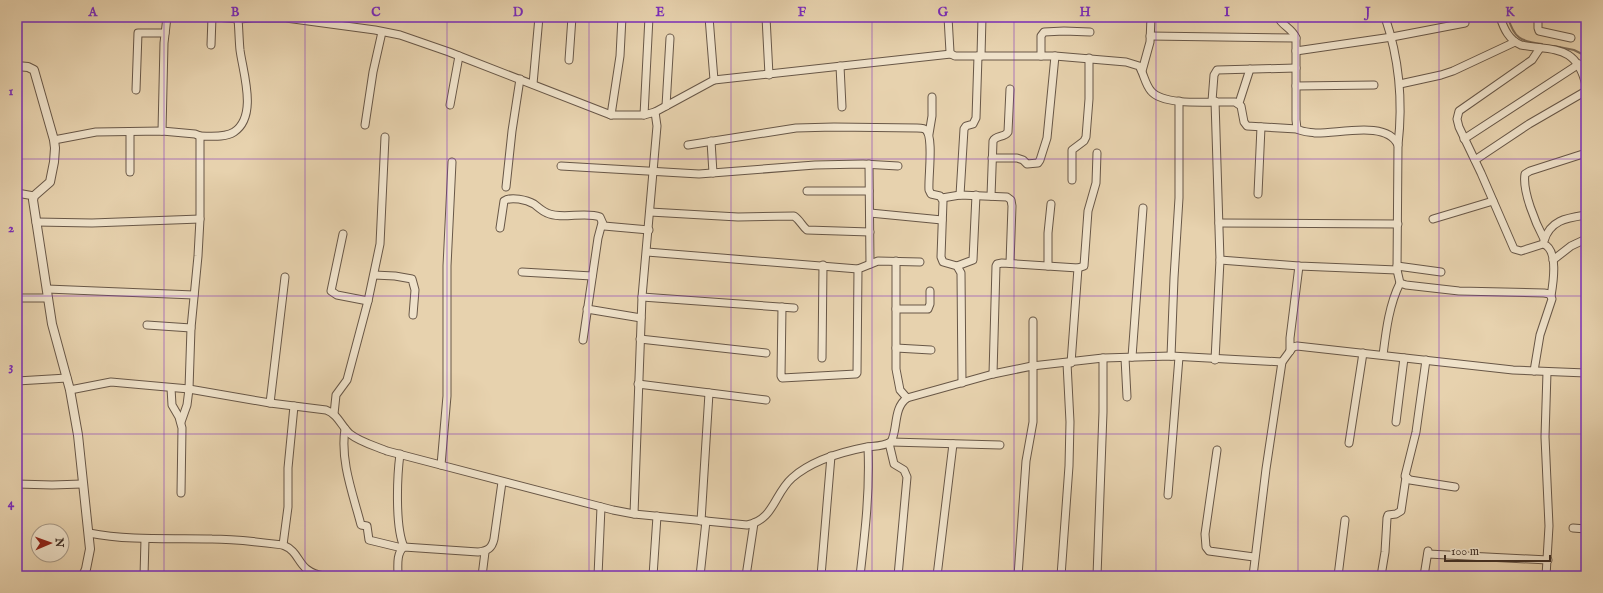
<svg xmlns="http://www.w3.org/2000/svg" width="1603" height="593" font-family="'IM FELL English',serif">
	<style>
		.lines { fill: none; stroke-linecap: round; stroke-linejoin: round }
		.stream { stroke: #816f5b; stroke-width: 2 }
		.minor-casing { stroke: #685747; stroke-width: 9 }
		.tertiary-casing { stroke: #685747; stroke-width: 10 }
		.minor { stroke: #efe2ca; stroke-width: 7 }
		.tertiary { stroke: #efe2ca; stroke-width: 8 }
		.grid { fill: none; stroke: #7b2cbf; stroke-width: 1; stroke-opacity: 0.55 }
		.neatline { fill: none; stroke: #7b2cbf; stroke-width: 1.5 }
		.grid-label { font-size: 13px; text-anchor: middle; font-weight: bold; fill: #7b2cbf }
	</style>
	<rect width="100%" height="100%" fill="#e7d2ae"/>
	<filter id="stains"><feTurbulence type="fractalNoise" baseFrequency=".005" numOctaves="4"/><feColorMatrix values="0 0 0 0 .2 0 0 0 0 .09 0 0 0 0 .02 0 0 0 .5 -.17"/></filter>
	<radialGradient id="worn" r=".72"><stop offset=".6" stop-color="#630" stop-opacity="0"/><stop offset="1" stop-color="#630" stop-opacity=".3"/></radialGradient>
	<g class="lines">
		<!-- stream -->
		<g class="stream">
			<path d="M1508,17C1514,39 1521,41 1542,44"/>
			<path d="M1554,46L1574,50L1586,56"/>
		</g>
		<defs>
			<g id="minor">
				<path d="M216,17L238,19L239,17"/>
				<path d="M766,17L769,75"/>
				<path d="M948,17L950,52L951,54L955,56H1055L1126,62L1139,66C1144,74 1145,84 1151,91C1164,107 1216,101 1235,102L1241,106L1244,122L1247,126L1297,129"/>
				<path d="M1278,17C1282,26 1292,28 1296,38V120L1297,129C1302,132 1309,132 1315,133C1338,134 1387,120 1398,145L1397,270L1400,283L1406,285L1459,291L1544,293L1550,294L1552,299L1540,335L1534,371"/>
				<path d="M1385,17C1399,58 1403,102 1398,145"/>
				<path d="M1500,17C1504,29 1509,40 1521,45C1556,51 1576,45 1586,85"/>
				<path d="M1538,17V28L1539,31L1571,38"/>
				<path d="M1150,36L1296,38"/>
				<path d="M211,45L212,17"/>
				<path d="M1540,48L1532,60L1459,111L1457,119L1459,127L1481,173L1514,249L1521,251L1543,244C1559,249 1553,284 1551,296"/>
				<path d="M1296,51L1392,37L1465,23"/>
				<path d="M981,56L982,17"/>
				<path d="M1041,56V36L1044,32L1064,31L1090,32"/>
				<path d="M569,60L572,17"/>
				<path d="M840,66L842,107"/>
				<path d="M1142,71L1150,42L1151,17"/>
				<path d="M714,80L951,54"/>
				<path d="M533,84L539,17"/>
				<path d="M1400,84L1441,75L1453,71L1515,42"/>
				<path d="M1296,86L1374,85"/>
				<path d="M136,90L138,33H165"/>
				<path d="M1212,101L1214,75L1217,70L1296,68"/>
				<path d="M1215,101L1220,260L1215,360"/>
				<path d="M1239,103L1250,69"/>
				<path d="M450,105L459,56"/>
				<path d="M666,106L670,38"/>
				<path d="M655,112L714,80L709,17"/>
				<path d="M611,115L620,56L622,17"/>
				<path d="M644,115L649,17"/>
				<path d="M365,125L373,72L382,32"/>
				<path d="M162,131L164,43L167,17"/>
				<path d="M130,133V172"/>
				<path d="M929,134L932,116V97"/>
				<path d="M1464,139L1579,64"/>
				<path d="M54,140L96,132L162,131L195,134L200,136"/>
				<path d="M711,141L713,173"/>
				<path d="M688,145L796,128L834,127L917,128C921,128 924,128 926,130C934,138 928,177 929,190L931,194L940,196L943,201L941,257L943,262L957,266L961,273L962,383"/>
				<path d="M992,158H1017L1023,160L1027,164L1038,163L1040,160L1047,138L1055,56"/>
				<path d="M1475,160L1529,124L1586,91"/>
				<path d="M869,164L870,264"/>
				<path d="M561,166L699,174L815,165L863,164L898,166"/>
				<path d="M1072,180V150L1084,141L1086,137L1089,99V58"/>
				<path d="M506,187L512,131L520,79"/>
				<path d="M807,191H869"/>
				<path d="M17,193L34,196"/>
				<path d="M1258,194L1261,127"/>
				<path d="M960,195L964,129L966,126L973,124L976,118L978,56"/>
				<path d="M991,196L993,141C996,135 1004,138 1008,132L1010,89"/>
				<path d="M942,198L960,195L1007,197L1011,200L1012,206L1010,263"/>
				<path d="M650,212L738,217L794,216C800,220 802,226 807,230L870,232"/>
				<path d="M870,213L942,220"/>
				<path d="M1433,219L1493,201"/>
				<path d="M36,222L92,223L200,219"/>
				<path d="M1219,223L1398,224"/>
				<path d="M500,228L504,201C511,196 527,200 534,204C538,207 542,211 547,213C562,220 585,211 600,217L604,226L649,230"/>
				<path d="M343,234L331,291L337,295L368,301"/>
				<path d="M1544,239C1536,224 1522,191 1525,174L1530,171L1586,153"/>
				<path d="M1544,241C1550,220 1567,218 1586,215"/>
				<path d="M647,252L858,269"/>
				<path d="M1220,260L1299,266L1397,270"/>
				<path d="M1553,260L1571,246L1586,239"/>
				<path d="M896,261V369L900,390L907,398"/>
				<path d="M957,266L973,260L976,195"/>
				<path d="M1048,266V233L1051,204"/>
				<path d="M1397,266L1441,272"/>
				<path d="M522,272L592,276"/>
				<path d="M374,275L395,276L412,279L415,290L413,315"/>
				<path d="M47,289L194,295"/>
				<path d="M642,297L794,308"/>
				<path d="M17,298H48"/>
				<path d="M782,307L781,376L782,378L856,374L857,373L858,269L878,261L920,262"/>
				<path d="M587,309L641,318"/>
				<path d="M896,309H928L930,304V291"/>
				<path d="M147,325L191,328"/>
				<path d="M640,339L766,353"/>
				<path d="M583,340L598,238L602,223"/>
				<path d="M896,348L931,350"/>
				<path d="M1290,351V338L1299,266"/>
				<path d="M1383,355C1386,331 1389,305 1400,283"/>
				<path d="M1171,356L1174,278L1179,198V101"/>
				<path d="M1132,357L1143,208"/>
				<path d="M822,358L823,265"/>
				<path d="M1125,358L1127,397"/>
				<path d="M1426,360L1416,432L1405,476L1410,480L1455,487"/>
				<path d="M1071,363L1078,268"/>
				<path d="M993,374L996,266L997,264L1002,263L1078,268L1084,266L1088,211L1096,183L1097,153"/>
				<path d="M17,381L67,378"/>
				<path d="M638,384L766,400"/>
				<path d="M171,388L172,405L179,417L182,428L181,493"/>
				<path d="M70,390L111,382L189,389L270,403L326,410C338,414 341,426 350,434C360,442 375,446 387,451L613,510L634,514L747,525C774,520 774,494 792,478C812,460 841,452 867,447C876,446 884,446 891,442C898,429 893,408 907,398L993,374L1032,366L1103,358L1171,356L1282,362L1293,347L1297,346L1513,370L1586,373"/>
				<path d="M270,403L285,277"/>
				<path d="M334,414L336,395L347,380L368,301L380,244L385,137"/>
				<path d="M181,422L187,405L189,389L191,328L198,256L200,219V136C210,136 225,138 234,132C258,116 243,73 240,50C239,40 239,30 238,19L253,18H286L375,30L400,35L449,52L611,115H644L655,112L657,126L642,297L634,514"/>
				<path d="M1396,422L1404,358"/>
				<path d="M345,429C340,461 353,494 361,525L367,526L369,540L402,548"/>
				<path d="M891,442L1000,445"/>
				<path d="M889,443L894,464L904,470L907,477L898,576"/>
				<path d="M1349,443L1363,353"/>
				<path d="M1217,450L1205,534L1206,547L1209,551L1254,557"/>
				<path d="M400,454C397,477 395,527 404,547"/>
				<path d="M441,465L447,396V266L452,162"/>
				<path d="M17,484L52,485L82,484"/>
				<path d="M1168,495L1179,357"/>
				<path d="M701,521L709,393"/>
				<path d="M1573,528L1586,529"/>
				<path d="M89,533C130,541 171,538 212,539C236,539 259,542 283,545C303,553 295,571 324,576"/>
				<path d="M283,545L288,507V468L294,406"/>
				<path d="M1428,554L1548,560"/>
				<path d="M144,576L145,539"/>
				<path d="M398,576C398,567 396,553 404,547L478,552C488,551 492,548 494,539L502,482"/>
				<path d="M482,576L485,552"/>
				<path d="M598,576L601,507"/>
				<path d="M653,576L657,516"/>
				<path d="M700,576L706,521"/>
				<path d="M746,576L754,523"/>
				<path d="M821,576L831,456"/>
				<path d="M860,576C865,533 870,491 868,447"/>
				<path d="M937,576L953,444"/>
				<path d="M1018,576L1026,461L1033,422V321"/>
				<path d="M1061,576L1069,466L1070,422L1067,363"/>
				<path d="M1097,576L1103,412V358"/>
				<path d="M1253,576L1266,469L1282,362"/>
				<path d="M1338,576L1345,520"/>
				<path d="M1381,576L1385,552L1387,518L1388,515L1396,514L1401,511L1406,477"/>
				<path d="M1424,576L1428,551"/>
				<path d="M1546,576L1549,526L1545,437L1547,372"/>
			</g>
			<path id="tertiary" d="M17,66L28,67L34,70L54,140L55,148L54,162L50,182L34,196L33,200L52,324L70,390L78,435L90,549L86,569L83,576"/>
		</defs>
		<!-- minor casing -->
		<use href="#minor" class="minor-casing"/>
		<!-- tertiary casing -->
		<use href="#tertiary" class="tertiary-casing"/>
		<!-- minor -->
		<use href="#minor" class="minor"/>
		<!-- tertiary -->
		<use href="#tertiary" class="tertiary"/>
	</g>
	<!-- grid -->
	<path class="grid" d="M164,17V576M305,17V576M447,17V576M589,17V576M731,17V576M872,17V576M1014,17V576M1156,17V576M1298,17V576M1439,17V576M17,159H1586M17,296H1586M17,434H1586"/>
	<!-- margin -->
	<rect width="1603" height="593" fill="none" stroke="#e7d2ae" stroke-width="44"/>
	<!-- north arrow -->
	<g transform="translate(50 543) rotate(88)"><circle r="19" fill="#efe2ca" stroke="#a89a88"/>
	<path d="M0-3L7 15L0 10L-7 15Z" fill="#8f2418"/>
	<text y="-6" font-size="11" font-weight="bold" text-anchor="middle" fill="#3e2e25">N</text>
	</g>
	<!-- scale -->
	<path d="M1445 555v6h105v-6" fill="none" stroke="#3e2e25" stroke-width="2"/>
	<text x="1451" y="555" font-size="12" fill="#3e2e25" stroke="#efe2ca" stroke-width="3" paint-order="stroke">100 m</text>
	<rect x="22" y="22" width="1559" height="549" class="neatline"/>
	<g class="grid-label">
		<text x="93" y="16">A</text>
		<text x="235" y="16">B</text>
		<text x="376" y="16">C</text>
		<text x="518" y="16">D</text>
		<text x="660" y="16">E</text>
		<text x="802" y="16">F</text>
		<text x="943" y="16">G</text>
		<text x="1085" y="16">H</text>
		<text x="1227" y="16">I</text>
		<text x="1368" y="16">J</text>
		<text x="1510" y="16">K</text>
		<text x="11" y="95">1</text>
		<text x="11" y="232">2</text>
		<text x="11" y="370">3</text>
		<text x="11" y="507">4</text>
	</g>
	<rect width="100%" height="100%" filter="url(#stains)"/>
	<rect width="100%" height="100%" fill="url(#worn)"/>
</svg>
